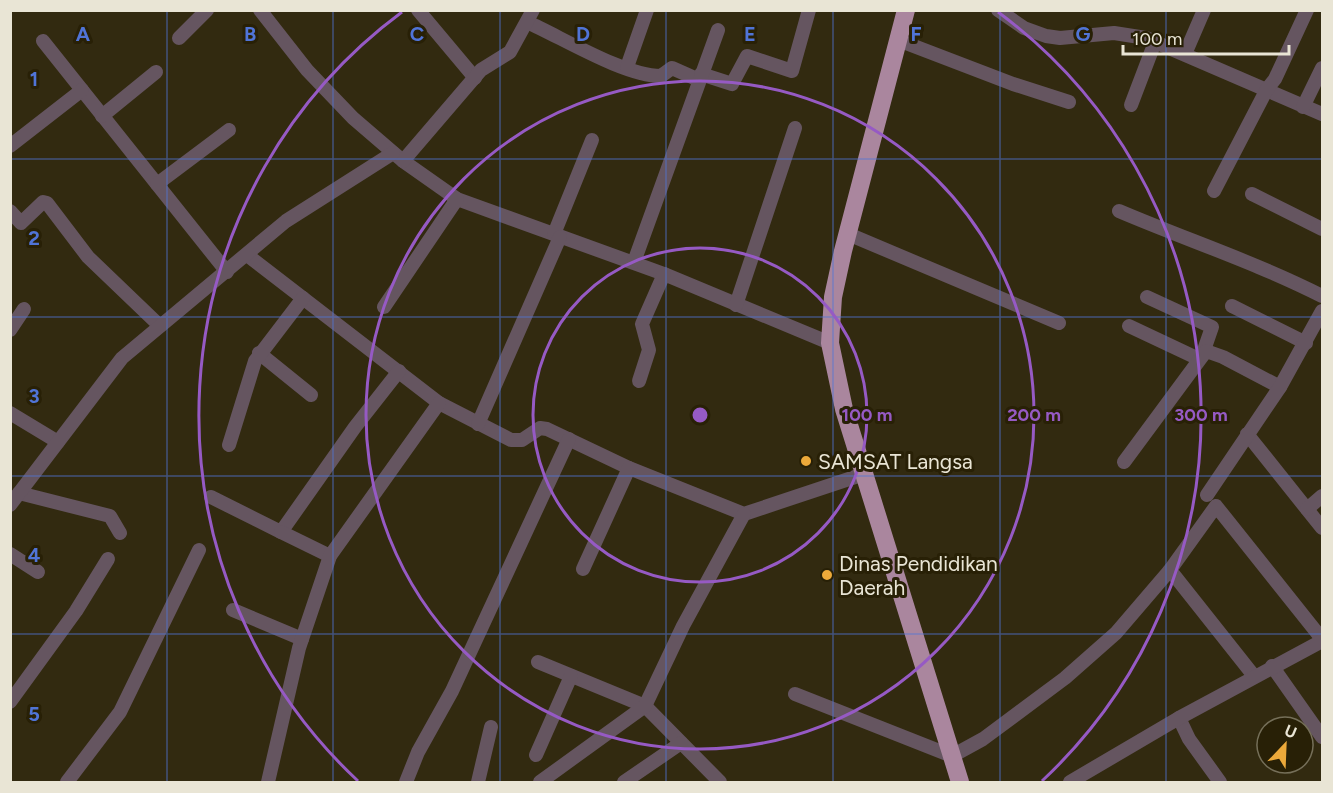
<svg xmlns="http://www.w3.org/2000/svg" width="1333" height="793" font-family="Figtree,sans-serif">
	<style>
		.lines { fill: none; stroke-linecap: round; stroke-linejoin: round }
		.minor { stroke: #655560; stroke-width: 14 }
		.trunk { stroke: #aa869e; stroke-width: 18 }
		.grid { fill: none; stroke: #5074d7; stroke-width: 1.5; stroke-opacity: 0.55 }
		.ring { fill: none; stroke: #965ac4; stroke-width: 3 }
		.poi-dot { fill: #eca93a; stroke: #282006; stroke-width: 2 }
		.labels { text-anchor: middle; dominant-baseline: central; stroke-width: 6; stroke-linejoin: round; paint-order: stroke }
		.poi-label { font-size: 21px; fill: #e9e5d5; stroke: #282006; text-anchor: start }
		.grid-label { font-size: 20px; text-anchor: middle; font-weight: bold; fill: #5074d7; stroke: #282006; stroke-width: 6; stroke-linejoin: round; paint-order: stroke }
		.centre { fill: #965ac4; stroke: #282006; stroke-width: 3 }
		.ring-label { font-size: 18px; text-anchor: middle; font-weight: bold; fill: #965ac4; stroke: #282006; stroke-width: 6; stroke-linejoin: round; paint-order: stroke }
	</style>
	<rect width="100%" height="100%" fill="#322a10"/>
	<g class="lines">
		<!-- minor -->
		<g class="minor">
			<path d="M260,10L307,70L353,118L403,161L457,199L664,274L830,343"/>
			<path d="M418,10L475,78"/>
			<path d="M998,10L1024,28L1046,36L1060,38L1114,33L1146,38L1322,114"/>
			<path d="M527,22C563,38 624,76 661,76L672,68L699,80"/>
			<path d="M179,38L207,10"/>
			<path d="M898,40L1013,84L1069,102"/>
			<path d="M43,41L227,272"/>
			<path d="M1185,54L1204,10"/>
			<path d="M627,67L647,10"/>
			<path d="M701,74L732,84L747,56L792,71L809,10"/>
			<path d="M1131,105L1155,42"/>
			<path d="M1303,107L1322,68"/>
			<path d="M102,116L156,72"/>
			<path d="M10,146L82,90"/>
			<path d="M403,161L481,70L510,52L533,10"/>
			<path d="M157,184L229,130"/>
			<path d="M1214,191L1267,89L1275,79L1307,10"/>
			<path d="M1252,194L1322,229"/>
			<path d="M10,211L21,223L43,202L47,203L88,257L160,326"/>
			<path d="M1119,211C1187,240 1257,263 1322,296"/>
			<path d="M554,234L592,140"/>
			<path d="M848,234L1059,323"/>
			<path d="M247,255L439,403L511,440H522L540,428L547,429L629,468L744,514L864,474"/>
			<path d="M634,262L718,30"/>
			<path d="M1147,297L1212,327L1203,353"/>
			<path d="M736,305L795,128"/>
			<path d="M1232,306L1306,343"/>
			<path d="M384,307L457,199"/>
			<path d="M1129,326L1199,359"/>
			<path d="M10,330L24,309"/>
			<path d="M259,353L311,395"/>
			<path d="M639,381L649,350L642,324L664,274"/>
			<path d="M10,413L58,442"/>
			<path d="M478,424L560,237"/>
			<path d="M1247,434L1322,528"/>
			<path d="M229,445L255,361L303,298"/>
			<path d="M1124,462L1206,351L1223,357L1280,387"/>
			<path d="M19,493L110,516L120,533"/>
			<path d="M1207,495L1280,387L1322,311"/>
			<path d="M211,497L281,532L355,427L399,371"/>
			<path d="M10,505L122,358L286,221L393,153"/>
			<path d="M1307,509L1322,496"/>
			<path d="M281,532L330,556"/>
			<path d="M10,554L38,572"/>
			<path d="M583,569L629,468"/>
			<path d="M1170,570L1254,676"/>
			<path d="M233,610L302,639"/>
			<path d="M538,662L645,706L720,782"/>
			<path d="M1272,666L1322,737"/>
			<path d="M795,694L952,756L983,739L1065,678L1116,633L1170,570L1216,506L1322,639"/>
			<path d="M10,702L76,611L108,559"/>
			<path d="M1179,718L1189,739L1220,782"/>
			<path d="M536,755L571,676"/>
			<path d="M67,782L120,712L199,550"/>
			<path d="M268,782L299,648L330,556L439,403"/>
			<path d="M406,782L418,752L452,691L569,439"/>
			<path d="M478,782L491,727"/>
			<path d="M540,782L645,706L683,626L744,514"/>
			<path d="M624,782L681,743"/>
			<path d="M1070,782L1179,718L1322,641"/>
		</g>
		<!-- trunk -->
		<path class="trunk" d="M906,10L843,251L833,297L830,343L844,409L960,782"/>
	</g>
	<!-- grid -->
	<path class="grid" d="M167,10V782M333,10V782M500,10V782M666,10V782M833,10V782M1000,10V782M1166,10V782M10,159H1322M10,317H1322M10,476H1322M10,634H1322"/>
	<!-- distance rings -->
	<g class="ring">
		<circle cx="700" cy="415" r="167"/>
		<circle cx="700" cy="415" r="334"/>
		<path d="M358 781A501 501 0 0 1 402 12M998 12A501 501 0 0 1 1042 781"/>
	</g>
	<!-- markers -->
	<g class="poi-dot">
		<circle cx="806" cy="461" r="6"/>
		<circle cx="827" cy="575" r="6"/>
	</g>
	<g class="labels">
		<!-- poi labels -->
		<g class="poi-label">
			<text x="818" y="461">SAMSAT Langsa</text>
			<text x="839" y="563">Dinas Pendidikan<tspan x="839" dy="24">Daerah</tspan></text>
		</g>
	</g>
	<g class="grid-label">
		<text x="83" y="41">A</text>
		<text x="250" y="41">B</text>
		<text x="417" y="41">C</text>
		<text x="583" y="41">D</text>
		<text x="750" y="41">E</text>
		<text x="916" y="41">F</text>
		<text x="1083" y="41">G</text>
		<text x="34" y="86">1</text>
		<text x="34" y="245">2</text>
		<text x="34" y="403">3</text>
		<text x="34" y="562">4</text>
		<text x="34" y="721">5</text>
	</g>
	<circle cx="700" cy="415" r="9" class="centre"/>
	<g class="ring-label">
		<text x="867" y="421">100 m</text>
		<text x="1034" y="421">200 m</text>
		<text x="1201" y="421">300 m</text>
	</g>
	<!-- border -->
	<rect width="1333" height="793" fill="none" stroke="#e9e5d5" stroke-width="24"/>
	<!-- north arrow -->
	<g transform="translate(1285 745) rotate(23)"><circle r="28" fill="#282006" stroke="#756f59" stroke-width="1.5"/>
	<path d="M0-4.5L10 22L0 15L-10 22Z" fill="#eca93a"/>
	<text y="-9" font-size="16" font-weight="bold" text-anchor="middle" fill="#e9e5d5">U</text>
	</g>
	<!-- scale -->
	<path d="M1123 45v9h166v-9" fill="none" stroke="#e9e5d5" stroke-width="3"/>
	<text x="1132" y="45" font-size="18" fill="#e9e5d5" stroke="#282006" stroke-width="4.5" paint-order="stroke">100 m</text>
</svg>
